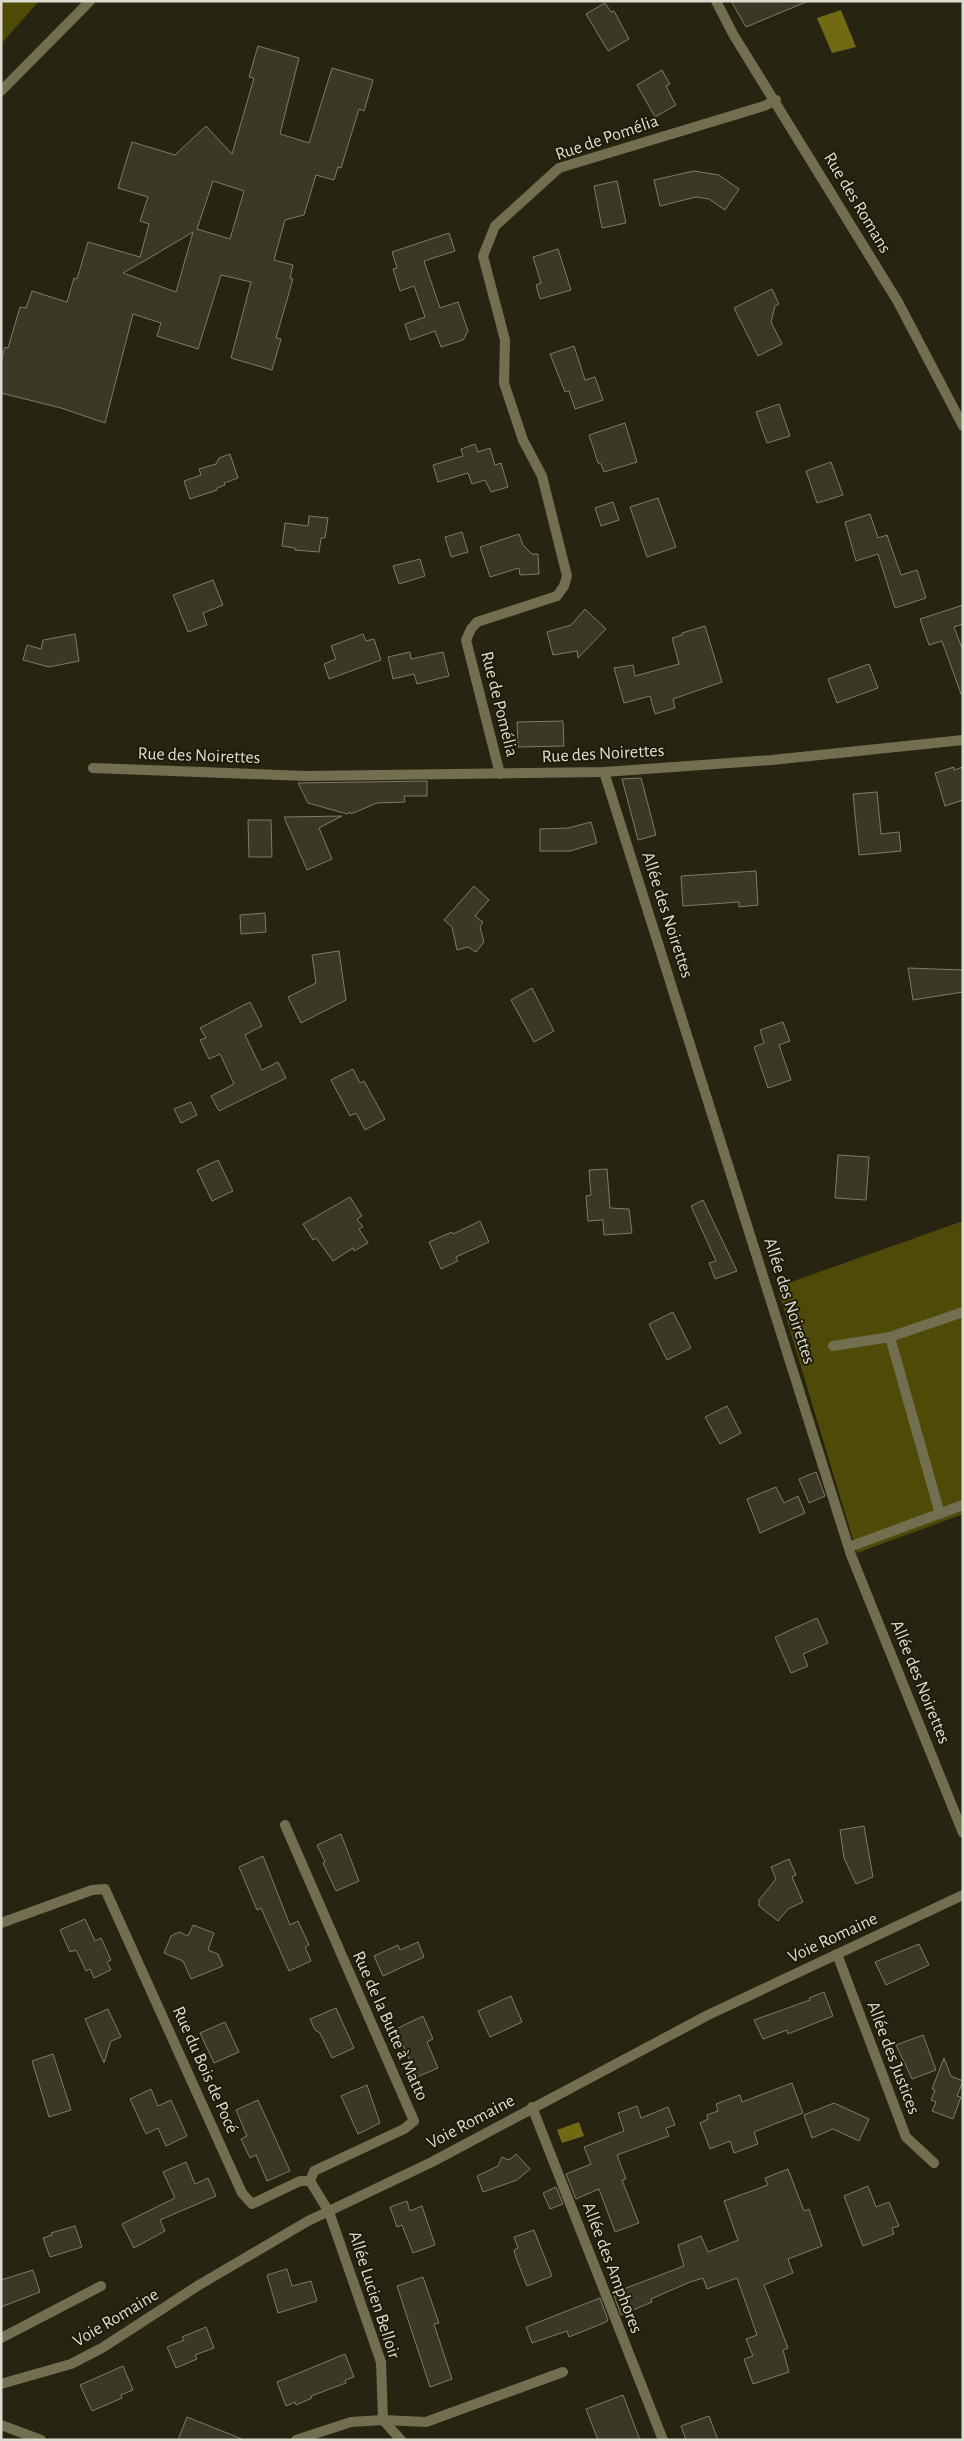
<svg xmlns="http://www.w3.org/2000/svg" width="964" height="2441" font-family="'Alegreya Sans',sans-serif">
	<style>
		.forest { fill: #504a09 }
		.water { fill: #726915 }
		.building { fill: #3b3925; stroke: #7e7c66; fill-rule: evenodd }
		.lines { fill: none; stroke-linecap: round; stroke-linejoin: round }
		.minor { stroke: #726f51; stroke-width: 10 }
		.tertiary { stroke: #726f51; stroke-width: 10 }
		.labels { text-anchor: middle; dominant-baseline: central; stroke-width: 4; stroke-linejoin: round; paint-order: stroke }
		.street-label { font-size: 18px; fill: #dddcd0; stroke: #1e1c09 }
	</style>
	<rect width="100%" height="100%" fill="#272512"/>
	<!-- forest -->
	<g class="forest">
		<path d="M1,1H39L1,44Z"/>
		<path d="M963,1221V1514L857,1553L777,1287Z"/>
	</g>
	<!-- water -->
	<g class="water">
		<path d="M841,10L856,47L832,53L817,18Z"/>
		<path d="M579,2122L584,2136L562,2143L557,2130Z"/>
	</g>
	<!-- building -->
	<g class="building">
		<path d="M731,1H806V2L746,27Z"/>
		<path d="M605,3L611,12L614,11L629,39L608,51L586,14Z"/>
		<path d="M258,46L299,58L280,134L309,143L332,68L373,80L364,111L359,109L341,168L338,167L334,180L316,175L304,215L285,220L274,260L293,265L290,278L293,279L276,338L281,339L272,370L231,358L251,282L221,275L198,349L157,336L161,323L133,314L105,423L61,408L1,393V361L5,347L8,348L20,307L26,308L32,291L67,302L74,278L77,279L88,242L140,257L149,224L140,221L148,197L118,188L132,142L175,155L206,126L232,154L254,78L249,77ZM213,181L244,191L230,239L197,229ZM193,232L176,292L123,273L146,260Z"/>
		<path d="M662,70L670,84L666,86L676,105L655,117L637,85Z"/>
		<path d="M694,171L719,175L739,189L725,210L709,199L696,197L660,206L654,180Z"/>
		<path d="M617,181L626,223L602,228L594,186Z"/>
		<path d="M449,233L455,251L424,261L440,308L458,302L468,331L463,340L441,347L435,331L410,340L405,324L425,317L414,286L400,291L393,269L397,268L392,252Z"/>
		<path d="M558,249L571,290L540,299L536,285L541,283L533,257Z"/>
		<path d="M772,289L779,304L775,306L771,322L782,344L758,356L734,308Z"/>
		<path d="M574,346L585,380L595,377L603,400L575,409L569,391L565,392L550,354Z"/>
		<path d="M779,404L790,436L767,443L756,412Z"/>
		<path d="M625,423L637,462L604,472L601,464L598,463L589,435Z"/>
		<path d="M475,444L478,452L490,448L495,465L501,463L508,487L491,492L485,480L472,484L468,473L438,482L433,465L463,456L461,449Z"/>
		<path d="M230,454L238,478L224,483L225,485L217,488V490L190,499L184,481L201,475L199,469L216,464L219,458Z"/>
		<path d="M831,462L843,495L817,503L806,471Z"/>
		<path d="M658,498L676,547L647,557L630,507Z"/>
		<path d="M613,502L619,520L601,526L595,508Z"/>
		<path d="M870,514L878,538L887,535L901,575L917,570L926,598L895,608L878,554L856,561L845,522Z"/>
		<path d="M309,516L328,518L325,538H321L319,552L295,550V548L282,546L285,523L308,526Z"/>
		<path d="M462,532L468,552L451,557L445,537Z"/>
		<path d="M519,534L523,545L532,554H538L539,574L520,575L519,568L490,577L480,547Z"/>
		<path d="M420,559L425,576L399,584L393,566Z"/>
		<path d="M213,580L223,605L203,613L207,625L188,632L173,595Z"/>
		<path d="M963,605V624L954,627L963,651V694H961L942,641L929,645L920,619Z"/>
		<path d="M585,609L606,629L578,658L577,651L553,655L547,632L571,625Z"/>
		<path d="M705,626L722,682L673,699L675,708L655,714L650,696L624,703L614,668L633,665L635,676L679,664L672,638L682,635V633Z"/>
		<path d="M75,634L79,661L49,667L23,660L27,645L41,649L43,640Z"/>
		<path d="M363,634L366,641L374,639L381,660L329,679L324,664L336,659L331,646Z"/>
		<path d="M410,652L411,659L443,652L449,676L417,684L414,674L393,679L388,657Z"/>
		<path d="M869,664L878,688L837,703L828,679Z"/>
		<path d="M563,721L564,746L518,747L517,722Z"/>
		<path d="M954,767V770L963,767V800L945,806L935,773Z"/>
		<path d="M641,778L656,835L638,840L622,779Z"/>
		<path d="M427,781V796H404L405,802L377,803L351,814L350,812L347,814L308,803L298,783Z"/>
		<path d="M877,792L881,834L899,832L901,851L859,855L853,794Z"/>
		<path d="M342,816L319,828L332,859L307,870L284,817Z"/>
		<path d="M248,820H271L272,857H249Z"/>
		<path d="M591,822L597,843L570,851H540V829L568,828Z"/>
		<path d="M756,871L758,905L739,907V902L683,906L681,876Z"/>
		<path d="M474,886L489,900L475,916L483,922L480,927L484,942L476,952L468,947L457,950L452,927L444,920Z"/>
		<path d="M265,913L266,932L241,934L240,915Z"/>
		<path d="M339,951L346,1000L301,1023L288,997L316,983L312,955Z"/>
		<path d="M908,968L963,970V992L913,1000Z"/>
		<path d="M532,988L554,1031L534,1042L511,1000Z"/>
		<path d="M250,1002L262,1026L245,1035L262,1070L278,1062L286,1078L219,1111L211,1096L234,1084L220,1054L209,1059L200,1040L206,1038L200,1028Z"/>
		<path d="M783,1022L790,1041L779,1045L791,1080L768,1088L754,1047L764,1043L760,1030Z"/>
		<path d="M353,1069L360,1083L364,1081L385,1119L365,1130L356,1113L350,1116L331,1080Z"/>
		<path d="M191,1102L197,1115L181,1123L174,1109Z"/>
		<path d="M838,1155L869,1157L866,1200L835,1198Z"/>
		<path d="M218,1160L233,1191L212,1201L197,1170Z"/>
		<path d="M607,1169L610,1208L629,1209L632,1233L604,1235L603,1220L588,1221L586,1196L591,1195L589,1170Z"/>
		<path d="M350,1197L362,1216L357,1219L363,1227L359,1229L368,1243L354,1251L353,1248L333,1261L316,1238L313,1240L303,1224Z"/>
		<path d="M703,1200L737,1271L715,1279L709,1263L716,1261L691,1206Z"/>
		<path d="M480,1221L489,1242L456,1257L458,1261L441,1269L429,1242L452,1232L453,1234Z"/>
		<path d="M673,1312L691,1348L667,1360L649,1324Z"/>
		<path d="M727,1406L741,1433L720,1444L705,1417Z"/>
		<path d="M816,1472L825,1496L809,1503L799,1479Z"/>
		<path d="M776,1487L784,1503L798,1496L805,1513L760,1533L747,1499Z"/>
		<path d="M817,1618L828,1643L803,1654L808,1666L791,1673L775,1637Z"/>
		<path d="M864,1826L873,1877L856,1884L844,1858L840,1830Z"/>
		<path d="M341,1834L359,1881L336,1891L323,1863L325,1862L317,1845Z"/>
		<path d="M263,1856L290,1925L298,1921L309,1945L305,1947L311,1961L289,1971L261,1908L257,1910L239,1867Z"/>
		<path d="M789,1859L796,1875L792,1877L803,1902L788,1909L778,1921L759,1906V1900L776,1879L771,1867Z"/>
		<path d="M85,1919L95,1941L101,1938L111,1960L107,1962L111,1970L94,1978L90,1969L86,1971L76,1950L70,1952L60,1930Z"/>
		<path d="M193,1925L214,1933L208,1950L218,1954L223,1966L191,1979L183,1961L164,1953L171,1936L179,1932L188,1936Z"/>
		<path d="M418,1942L424,1957L383,1976L374,1956L398,1945L400,1950Z"/>
		<path d="M919,1944L929,1965L886,1985L875,1962Z"/>
		<path d="M824,1992L833,2016L788,2034L787,2030L763,2039L754,2020L810,2000L809,1998Z"/>
		<path d="M511,1996L522,2022L490,2037L478,2011Z"/>
		<path d="M336,2008L354,2048L332,2058L320,2033L315,2030L310,2019Z"/>
		<path d="M108,2009L121,2037L111,2041L104,2063L85,2019Z"/>
		<path d="M423,2016L433,2039L427,2042L438,2068L417,2077L396,2029Z"/>
		<path d="M225,2022L239,2052L214,2063L200,2033Z"/>
		<path d="M923,2035L936,2070L912,2079L896,2045Z"/>
		<path d="M53,2054L71,2110L49,2117L32,2061Z"/>
		<path d="M944,2058L951,2076L963,2081L957,2096L961,2097L953,2119L932,2111L936,2102L931,2100L935,2090L932,2089Z"/>
		<path d="M792,2083L803,2113L754,2132L758,2144L734,2153L730,2141L710,2149L700,2123L708,2119L707,2115L718,2111L716,2104L740,2095L742,2102Z"/>
		<path d="M367,2085L380,2123L358,2134L341,2096Z"/>
		<path d="M151,2089L158,2106L171,2100L187,2136L166,2146L158,2128L146,2134L130,2099Z"/>
		<path d="M258,2100L290,2171L267,2181L256,2155L250,2158L241,2139L247,2136L236,2110Z"/>
		<path d="M834,2103L869,2119L859,2141L833,2129L812,2138L804,2115Z"/>
		<path d="M637,2106L641,2118L668,2107L675,2125L666,2128L669,2136L617,2155L626,2179L622,2180L639,2223L615,2232L599,2189L576,2199L566,2174L591,2164L584,2147L624,2131L618,2113Z"/>
		<path d="M516,2154L530,2169L517,2180L483,2192L477,2176L498,2166L502,2157L509,2160Z"/>
		<path d="M186,2162L195,2184L208,2178L216,2196L160,2220L165,2231L134,2248L122,2224L175,2198L163,2172Z"/>
		<path d="M788,2169L804,2211L809,2209L822,2246L788,2259L793,2273L764,2285L788,2348L783,2350L789,2372L753,2384L744,2359L753,2356L746,2339L757,2335L737,2278L707,2289L703,2278L690,2282L651,2299L652,2302L621,2315L613,2293L684,2266L678,2245L701,2236L708,2252L738,2240L724,2201L768,2185L765,2178Z"/>
		<path d="M868,2186L876,2207L889,2202L899,2226L892,2228L894,2234L863,2246L844,2196Z"/>
		<path d="M556,2187L563,2204L550,2209L543,2193Z"/>
		<path d="M407,2201L410,2211L422,2206L435,2245L413,2253L402,2225L397,2227L390,2207Z"/>
		<path d="M75,2226L82,2247L50,2257L43,2238L52,2235L51,2233Z"/>
		<path d="M534,2230L552,2276L527,2286L516,2258L514,2250L518,2248L514,2237Z"/>
		<path d="M287,2269L292,2286L311,2281L317,2301L278,2313L267,2275Z"/>
		<path d="M33,2270L40,2292L1,2307V2280Z"/>
		<path d="M423,2277L439,2323L434,2324L452,2379L430,2387L397,2286Z"/>
		<path d="M600,2298L608,2320L606,2322L569,2337L567,2331L532,2343L526,2327Z"/>
		<path d="M206,2327L214,2348L195,2355L197,2359L176,2368L167,2347L184,2340L182,2337Z"/>
		<path d="M345,2354L354,2377L345,2380L346,2383L311,2396L312,2398L296,2405L295,2402L286,2406L277,2382Z"/>
		<path d="M123,2366L133,2390L121,2395L122,2398L92,2411L80,2385Z"/>
		<path d="M623,2395L640,2440H598L586,2409Z"/>
		<path d="M709,2416L718,2440H686L681,2426Z"/>
		<path d="M187,2417L242,2439L241,2440H178Z"/>
	</g>
	<g class="lines">
		<!-- minor -->
		<g class="minor">
			<path d="M1,91L90,1"/>
			<path d="M93,768L306,776L604,772L772,760L963,740"/>
			<path d="M604,772L851,1555L963,1833"/>
			<path d="M500,774L466,640L471,629L477,622L557,596L564,586L567,576L542,476L523,440L504,383L505,340L483,256L495,226L559,168L764,106L776,100"/>
			<path d="M890,1337L940,1514"/>
			<path d="M833,1346L890,1337L963,1312"/>
			<path d="M849,1547L963,1505"/>
			<path d="M285,1825L414,2121L404,2129L314,2171L310,2181L329,2212L381,2362L383,2420L426,2422L563,2372"/>
			<path d="M1,1923L92,1890L105,1889L242,2193L252,2204L300,2181H310"/>
			<path d="M837,1954L906,2137L934,2163"/>
			<path d="M532,2107L663,2440"/>
			<path d="M1,2338L101,2286"/>
			<path d="M1,2425L41,2440"/>
			<path d="M296,2440L351,2422L383,2420L401,2440"/>
		</g>
		<!-- tertiary -->
		<g class="tertiary">
			<path d="M716,1L733,34L898,302L963,426"/>
			<path d="M1,2384L71,2364L102,2348L199,2285L308,2221L432,2162L708,2015L963,1895"/>
		</g>
	</g>
	<g class="labels">
		<!-- street labels -->
		<g class="street-label">
			<text transform="translate(607 138) rotate(-19)">Rue de Pomélia</text>
			<text transform="translate(857 203) rotate(59)">Rue des Romans</text>
			<text transform="translate(499 704) rotate(76)">Rue de Pomélia</text>
			<text transform="translate(603 754) rotate(-3)">Rue des Noirettes</text>
			<text transform="translate(199 756) rotate(2)">Rue des Noirettes</text>
			<text transform="translate(667 915) rotate(72)">Allée des Noirettes</text>
			<text transform="translate(789 1301) rotate(72)">Allée des Noirettes</text>
			<text transform="translate(920 1682) rotate(68)">Allée des Noirettes</text>
			<text transform="translate(833 1938) rotate(-25)">Voie Romaine</text>
			<text transform="translate(390 2026) rotate(66)">Rue de la Butte à Matto</text>
			<text transform="translate(893 2058) rotate(69)">Allée des Justices</text>
			<text transform="translate(205 2070) rotate(66)">Rue du Bois de Pocé</text>
			<text transform="translate(471 2122) rotate(-28)">Voie Romaine</text>
			<text transform="translate(612 2268) rotate(69)">Allée des Amphores</text>
			<text transform="translate(374 2295) rotate(72)">Allée Lucien Belloir</text>
			<text transform="translate(116 2318) rotate(-31)">Voie Romaine</text>
		</g>
	</g>
	<!-- border -->
	<rect width="964" height="2441" fill="none" stroke="#dddcd0" stroke-width="5"/>
</svg>
